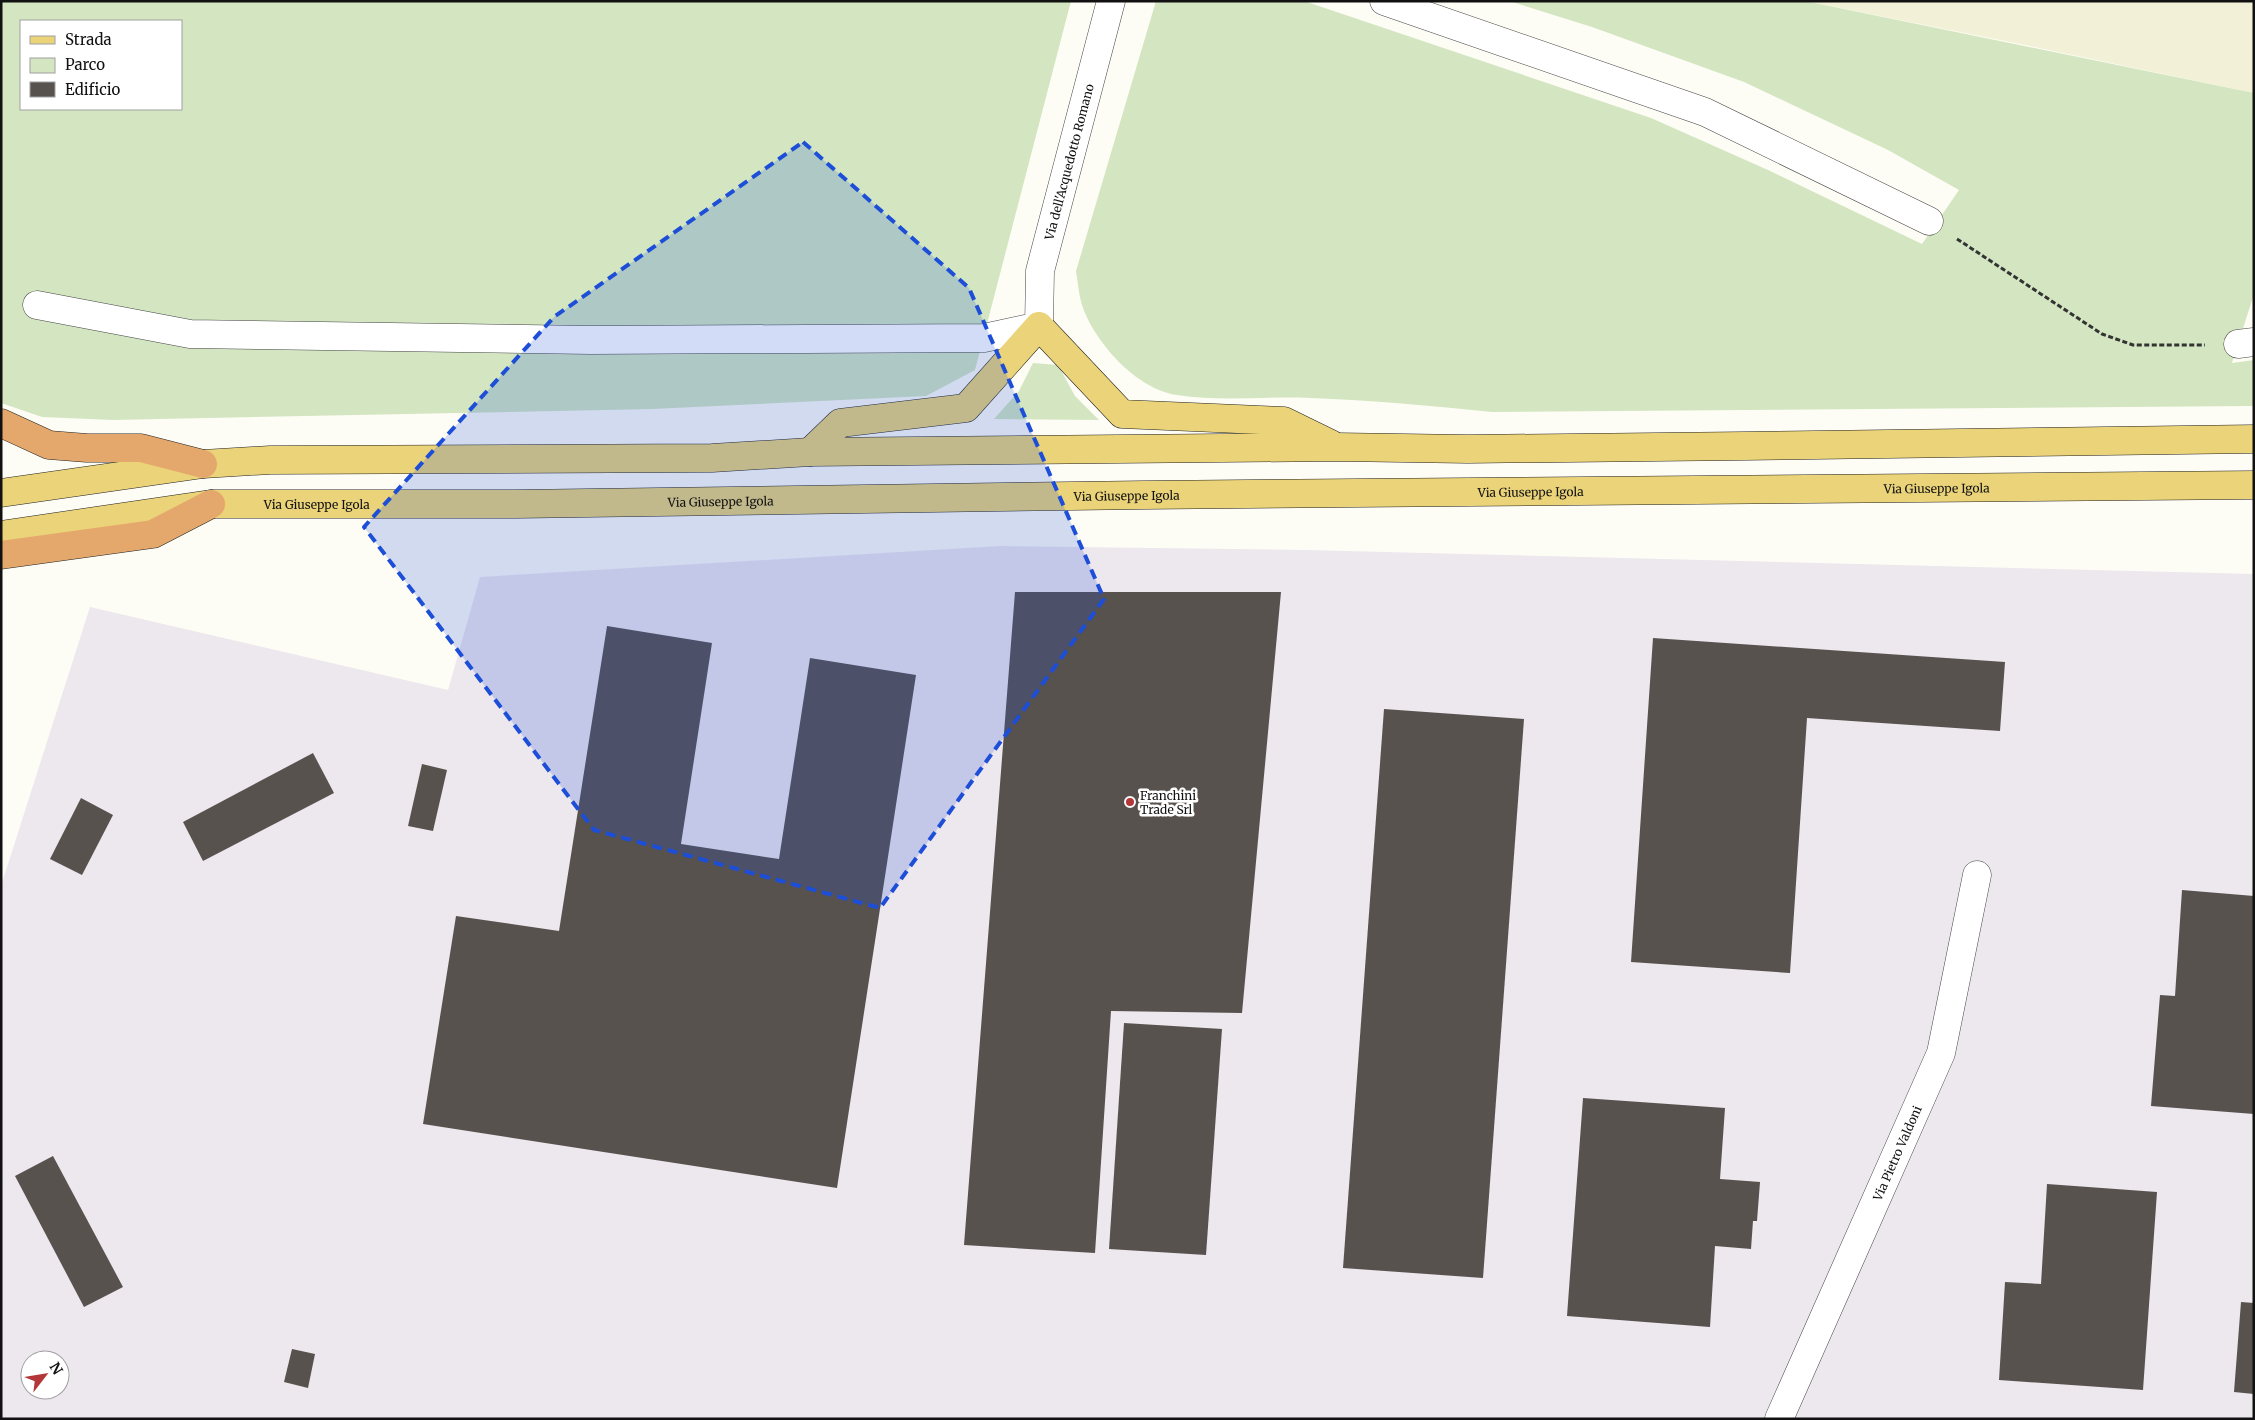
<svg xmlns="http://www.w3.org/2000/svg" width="2255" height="1420" font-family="Merriweather,serif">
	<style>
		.industrial { fill: #ede7ee; fill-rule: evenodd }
		.farmland { fill: #f2f1d7 }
		.green { fill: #d3e6c1; fill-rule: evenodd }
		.building { fill: #58524e }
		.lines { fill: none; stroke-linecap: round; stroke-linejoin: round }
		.minor-casing { stroke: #444; stroke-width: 29 }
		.major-casing { stroke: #222; stroke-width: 29 }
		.highway-casing { stroke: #222; stroke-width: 29 }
		.path { stroke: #333; stroke-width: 3; stroke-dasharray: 5 2.5; stroke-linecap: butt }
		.minor { stroke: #fff; stroke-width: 28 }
		.major { stroke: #ead379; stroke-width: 28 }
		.highway { stroke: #e5a86c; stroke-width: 28 }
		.marked { fill: #1d4ed8; fill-opacity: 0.2; stroke: #1d4ed8; stroke-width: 4; stroke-dasharray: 10 6; stroke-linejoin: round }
		.poi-dot { fill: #b33638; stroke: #fff; stroke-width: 2 }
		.labels { text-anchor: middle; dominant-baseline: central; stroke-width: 5; stroke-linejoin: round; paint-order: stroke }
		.street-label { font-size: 12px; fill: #111; stroke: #fff }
		.poi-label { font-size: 12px; fill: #111; stroke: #fff; text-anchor: start }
	</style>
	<rect width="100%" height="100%" fill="#fefdf5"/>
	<!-- industrial -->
	<path class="industrial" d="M1000,546L1305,550L2254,574V1419H1V886L90,607L448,690L480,577ZM30,1360H60V1390H30Z"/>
	<!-- farmland -->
	<path class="farmland" d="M1805,1H2254V93L2030,46Z"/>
	<!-- green -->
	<g class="green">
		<path d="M1,1H1071L975,370L926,396L652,409L113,420L42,417L1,403ZM21,21H181V109H21Z"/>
		<path d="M1156,1H1304L1651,118L1768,170L1922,244L1959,190L1888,150L1744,82L1592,27L1509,1H1805L2254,93V294L2232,363L2254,360V406L1492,412C1432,406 1371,400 1310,398C1266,396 1221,402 1177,395C1138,390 1096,344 1083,308C1079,297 1078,283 1076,271Z"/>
		<path d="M1033,363L1058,365L1075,396L1099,420L994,419L1019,391Z"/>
	</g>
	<!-- building -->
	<g class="building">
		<path d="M1015,592H1281L1242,1013L1111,1011L1095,1253L964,1245Z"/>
		<path d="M607,626L712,643L681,844L779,859L810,658L916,675L837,1188L423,1124L456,916L559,931Z"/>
		<path d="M1653,638L2005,662L2000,731L1807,718L1790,973L1631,962Z"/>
		<path d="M1384,709L1524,719L1483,1278L1343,1268Z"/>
		<path d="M313,753L334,793L203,861L183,822Z"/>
		<path d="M422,764L447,770L433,831L408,826Z"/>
		<path d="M81,798L113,815L82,875L50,859Z"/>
		<path d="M2182,890L2254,896V1114L2151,1106L2160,995L2175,996Z"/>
		<path d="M1124,1023L1222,1029L1206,1255L1109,1249Z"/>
		<path d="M1583,1098L1725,1108L1720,1179L1760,1182L1757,1221H1753L1751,1249L1715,1246L1710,1327L1567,1316Z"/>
		<path d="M53,1156L123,1287L84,1307L15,1176Z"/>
		<path d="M2047,1184L2157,1192L2143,1390L1999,1380L2005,1282L2041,1284Z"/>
		<path d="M2241,1302L2254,1303V1394L2234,1392Z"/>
		<path d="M292,1349L315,1354L308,1388L284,1382Z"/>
	</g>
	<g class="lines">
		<defs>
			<g id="minor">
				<path d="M1384,1L1705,112L1929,221"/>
				<path id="s1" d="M37,305L190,334L591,340L984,338L1039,326L1040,271L1111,1"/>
				<path d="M2238,344L2254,342"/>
				<path id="s2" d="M1779,1419L1941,1053L1977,875"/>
			</g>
			<g id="major">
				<path d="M810,452L840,423L966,408L1039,326L1122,414L1284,421L1331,444"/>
				<path d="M1,493L203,464L270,460L712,458L810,452L1337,447L1468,449L1744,446L2254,439"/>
				<path id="s3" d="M1,535L211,504H516L1144,495L2254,485"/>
			</g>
			<g id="highway">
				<path d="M1,423L49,445L87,448H141L203,464"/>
				<path d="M1,555L153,534L211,504"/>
			</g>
		</defs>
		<!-- minor casing -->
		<use href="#minor" class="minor-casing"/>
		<!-- major casing -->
		<use href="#major" class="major-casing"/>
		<!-- highway casing -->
		<use href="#highway" class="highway-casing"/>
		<!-- path -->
		<path class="path" d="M1957,239L2102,334L2133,345H2205"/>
		<!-- minor -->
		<use href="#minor" class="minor"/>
		<!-- major -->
		<use href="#major" class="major"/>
		<!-- highway -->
		<use href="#highway" class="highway"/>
	</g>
	<!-- marked area -->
	<path class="marked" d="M803,142L969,288L1104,599L880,908L594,830L364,527L554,317Z"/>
	<!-- markers -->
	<circle class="poi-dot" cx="1130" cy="802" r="5"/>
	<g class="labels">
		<!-- street labels -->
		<g class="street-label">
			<text stroke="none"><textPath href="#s1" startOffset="1174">Via dell'Acquedotto Romano</textPath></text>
			<text stroke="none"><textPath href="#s3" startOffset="1938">Via Giuseppe Igola</textPath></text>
			<text stroke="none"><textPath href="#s3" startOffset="1532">Via Giuseppe Igola</textPath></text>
			<text stroke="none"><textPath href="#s3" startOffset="1128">Via Giuseppe Igola</textPath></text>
			<text stroke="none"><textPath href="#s3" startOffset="722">Via Giuseppe Igola</textPath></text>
			<text stroke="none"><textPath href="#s3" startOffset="318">Via Giuseppe Igola</textPath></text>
			<text stroke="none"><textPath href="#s2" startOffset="291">Via Pietro Valdoni</textPath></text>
		</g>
		<!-- poi labels -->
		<g class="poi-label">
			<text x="1140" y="795">Franchini<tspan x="1140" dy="14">Trade Srl</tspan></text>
		</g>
	</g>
	<!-- border -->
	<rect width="2255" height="1420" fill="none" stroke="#111111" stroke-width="5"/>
	<!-- legend -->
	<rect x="20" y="20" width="162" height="90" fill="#ffffff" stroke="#a0a0a0"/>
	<rect x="30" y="36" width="25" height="8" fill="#ead379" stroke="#a0a0a0"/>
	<text x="65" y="45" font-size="15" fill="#111111">Strada</text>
	<rect x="30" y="58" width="25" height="15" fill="#d3e6c1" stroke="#a0a0a0"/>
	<text x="65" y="70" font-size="15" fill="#111111">Parco</text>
	<rect x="30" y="82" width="25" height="15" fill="#58524e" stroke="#a0a0a0"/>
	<text x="65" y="95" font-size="15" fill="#111111">Edificio</text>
	<!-- north arrow -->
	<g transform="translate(45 1375) rotate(59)"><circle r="24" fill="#ffffff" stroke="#a0a0a0"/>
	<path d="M0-4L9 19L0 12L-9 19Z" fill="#b33638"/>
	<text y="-8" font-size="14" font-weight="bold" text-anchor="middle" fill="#111111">N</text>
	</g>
</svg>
